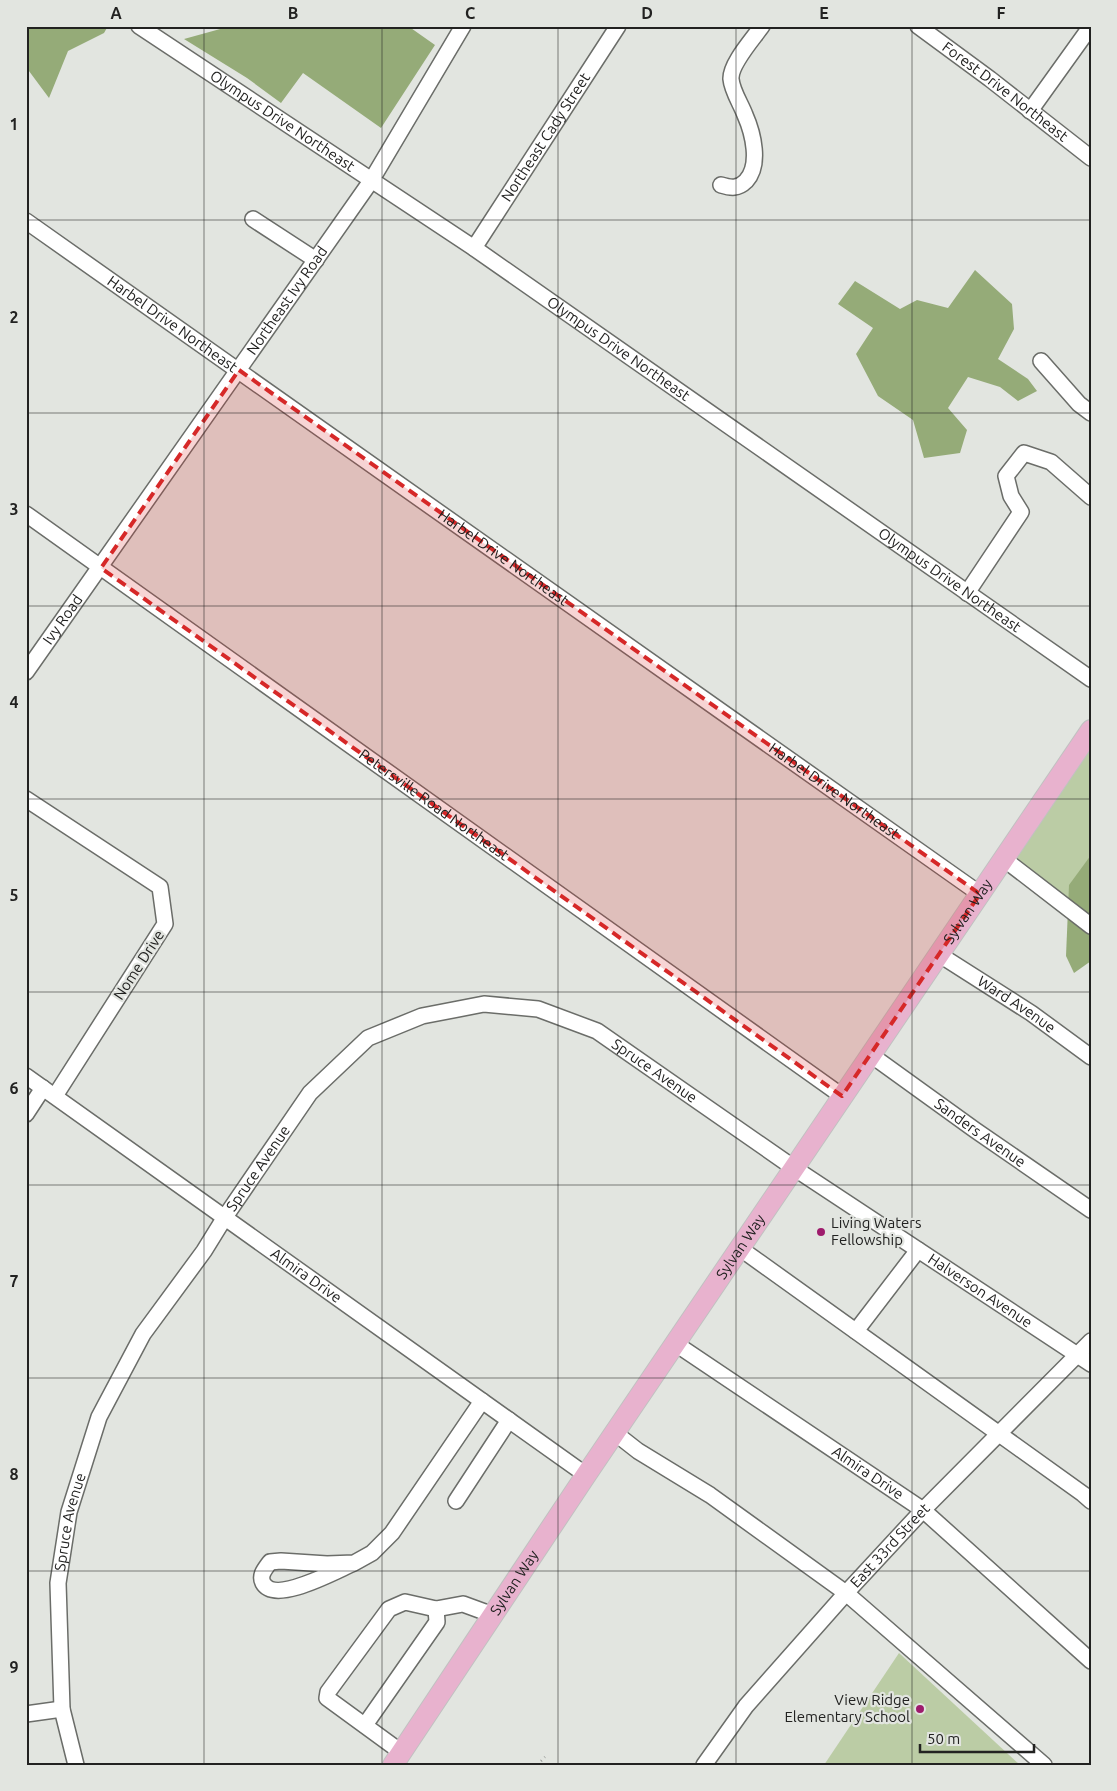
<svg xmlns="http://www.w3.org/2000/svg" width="1117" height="1791" viewBox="0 0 1117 1791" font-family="Ubuntu,sans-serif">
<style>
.green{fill:#bbcca5}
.forest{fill:#95ab78}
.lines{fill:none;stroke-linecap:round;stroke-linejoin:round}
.minor-casing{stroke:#6b6d69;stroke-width:18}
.major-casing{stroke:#c1c1c1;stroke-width:22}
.path{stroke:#959794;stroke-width:2.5;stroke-dasharray:1 4;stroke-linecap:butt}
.minor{stroke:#fff;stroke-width:15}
.major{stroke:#e8b2ce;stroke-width:20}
.marked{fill:#d62828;fill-opacity:0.2;stroke:#d62828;stroke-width:4;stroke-dasharray:10 6;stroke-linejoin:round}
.grid{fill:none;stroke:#222221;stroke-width:1;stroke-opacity:0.55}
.poi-dot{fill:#9e1b6c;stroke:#e2e5e0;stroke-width:2}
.labels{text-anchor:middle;stroke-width:4.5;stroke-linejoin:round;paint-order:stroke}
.street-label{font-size:15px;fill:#222221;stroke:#e2e5e0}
.poi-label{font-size:15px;fill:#222221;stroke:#e2e5e0;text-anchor:start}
.neatline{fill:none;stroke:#222221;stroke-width:2}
.grid-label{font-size:16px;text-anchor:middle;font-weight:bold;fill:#222221}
</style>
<rect width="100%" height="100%" fill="#e2e5e0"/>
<g class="green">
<path d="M 1091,730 L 1091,914 L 1007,855 Z"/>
<path d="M 899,1653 L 1020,1765 L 824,1765 Z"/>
</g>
<g class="forest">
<path d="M 26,26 L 108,26 L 104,33 L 68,51 L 49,98 L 26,67 Z"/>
<path d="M 231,26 L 408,26 L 435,45 L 381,128 L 303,73 L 281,103 L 247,78 L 184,39 Z"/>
<path d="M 975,270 L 1012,304 L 1014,329 L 998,359 L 1028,379 L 1037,391 L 1018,401 L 1000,387 L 968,377 L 948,408 L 967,430 L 960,453 L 924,458 L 913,420 L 878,396 L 856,354 L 873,328 L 838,304 L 855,281 L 900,309 L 917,300 L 948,308 Z"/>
<path d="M 1091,855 L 1091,961 L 1074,973 L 1066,956 L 1069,885 Z"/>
</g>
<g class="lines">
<defs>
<g id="minor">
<path id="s1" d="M 139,26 L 474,248 L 1091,679"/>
<path id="s2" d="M 918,26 L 990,79 L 1091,158"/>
<path d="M 1030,111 L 1091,26"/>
<path d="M 721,185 C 731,188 738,189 746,181 C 761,165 753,133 745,115 C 741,104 732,91 731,79 C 730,64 753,39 762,26"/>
<path d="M 253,219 L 316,260"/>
<path id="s3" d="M 26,221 L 980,894"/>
<path id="s4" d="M 474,248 L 618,26"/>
<path d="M 1041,361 L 1079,404 L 1091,413"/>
<path id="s5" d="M 26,514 L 842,1096"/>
<path d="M 967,593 L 1021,512 L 1011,496 L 1006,476 L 1024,453 L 1051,462 L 1091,497"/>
<path id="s6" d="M 26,672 L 371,181 L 463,26"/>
<path d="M 26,799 L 160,887 L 165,924 L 55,1096"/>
<path d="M 1004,859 L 1091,926"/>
<path id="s7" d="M 940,955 L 1031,1013 L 1091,1057"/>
<path id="s8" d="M 871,1055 L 975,1130 L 1091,1210"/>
<path id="s9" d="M 26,1076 L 586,1475"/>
<path d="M 26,1114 L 43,1088"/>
<path d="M 741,1249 L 1083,1494 L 1091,1501"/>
<path d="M 856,1331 L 918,1250"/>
<path id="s10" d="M 676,1344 L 923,1510 L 1091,1661"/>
<path d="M 615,1433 L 638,1451 L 710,1495 L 846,1593 L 1044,1765"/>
<path d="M 456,1501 L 509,1420"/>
<path d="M 354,1563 C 337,1570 275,1605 263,1583 C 259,1575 265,1569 270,1562 L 281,1561 L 327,1564 L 354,1563 L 372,1553 L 392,1533 L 482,1401"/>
<path d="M 26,1714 L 62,1709"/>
<path d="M 365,1725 L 437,1622 L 436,1609"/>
<path d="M 401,1752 L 327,1698 L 328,1692 L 389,1609 L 405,1602 L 436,1609 L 463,1604 L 493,1615"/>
<path id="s11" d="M 76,1765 L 62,1709 L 58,1583 L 69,1512 L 99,1417 L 143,1334 L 204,1251 L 225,1217 L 310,1093 L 368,1038 L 422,1016 L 484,1004 L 538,1009 L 597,1031 L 794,1168 L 1091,1364"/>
<path id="s12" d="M 704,1765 L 746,1706 L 846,1593 L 923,1510 L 1091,1341"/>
</g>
<g id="major">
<path id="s13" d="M 393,1765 L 586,1475 L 1091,730"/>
</g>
</defs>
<use href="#minor" class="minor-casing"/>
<use href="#major" class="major-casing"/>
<path class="path" d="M 541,1761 L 545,1757"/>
<use href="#minor" class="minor"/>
<use href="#major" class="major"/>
</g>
<path class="marked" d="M 239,370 L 980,894 L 842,1096 L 101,568 Z"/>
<path class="grid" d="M 204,26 L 204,1765M 382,26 L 382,1765M 558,26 L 558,1765M 736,26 L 736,1765M 912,26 L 912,1765M 26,220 L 1091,220M 26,413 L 1091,413M 26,606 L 1091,606M 26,799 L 1091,799M 26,992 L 1091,992M 26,1185 L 1091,1185M 26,1378 L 1091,1378M 26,1571 L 1091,1571"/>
<g class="poi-dot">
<circle cx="821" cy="1232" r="5"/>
<circle cx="920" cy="1709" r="5"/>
</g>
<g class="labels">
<g class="street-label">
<text dy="5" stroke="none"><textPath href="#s2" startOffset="109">Forest Drive Northeast</textPath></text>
<text dy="5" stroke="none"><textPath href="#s1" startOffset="172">Olympus Drive Northeast</textPath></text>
<text dy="5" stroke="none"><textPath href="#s4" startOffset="132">Northeast Cady Street</textPath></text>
<text dy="5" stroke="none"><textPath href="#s6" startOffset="454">Northeast Ivy Road</textPath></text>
<text dy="5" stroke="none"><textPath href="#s3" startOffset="179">Harbel Drive Northeast</textPath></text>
<text dy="5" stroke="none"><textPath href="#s1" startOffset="578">Olympus Drive Northeast</textPath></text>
<text dy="5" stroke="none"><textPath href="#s3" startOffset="584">Harbel Drive Northeast</textPath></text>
<text dy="5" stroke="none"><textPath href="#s1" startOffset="982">Olympus Drive Northeast</textPath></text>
<text dy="5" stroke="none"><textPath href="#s6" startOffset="64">Ivy Road</textPath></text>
<text dy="5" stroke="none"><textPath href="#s3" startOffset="989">Harbel Drive Northeast</textPath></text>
<text dy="5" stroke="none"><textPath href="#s5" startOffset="501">Petersville Road Northeast</textPath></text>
<text dy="5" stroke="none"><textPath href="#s13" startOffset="1029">Sylvan Way</textPath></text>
<text transform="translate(139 965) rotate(-57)" y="5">Nome Drive</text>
<text dy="5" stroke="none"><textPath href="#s7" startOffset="91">Ward Avenue</textPath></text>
<text dy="5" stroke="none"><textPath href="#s11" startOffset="1131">Spruce Avenue</textPath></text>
<text dy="5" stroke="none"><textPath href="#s8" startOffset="134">Sanders Avenue</textPath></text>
<text dy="5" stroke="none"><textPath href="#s11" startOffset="651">Spruce Avenue</textPath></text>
<text dy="5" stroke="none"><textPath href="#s13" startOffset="624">Sylvan Way</textPath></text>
<text dy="5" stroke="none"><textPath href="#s9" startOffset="344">Almira Drive</textPath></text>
<text dy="5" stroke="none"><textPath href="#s11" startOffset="1524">Halverson Avenue</textPath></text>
<text dy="5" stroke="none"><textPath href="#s10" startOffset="231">Almira Drive</textPath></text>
<text dy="5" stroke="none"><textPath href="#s11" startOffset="246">Spruce Avenue</textPath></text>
<text dy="5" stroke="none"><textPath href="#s12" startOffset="288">East 33rd Street</textPath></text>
<text dy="5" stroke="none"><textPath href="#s13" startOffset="219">Sylvan Way</textPath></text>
</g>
<g class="poi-label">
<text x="831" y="1228">Living Waters<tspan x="831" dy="17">Fellowship</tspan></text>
<text x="910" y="1705" text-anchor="end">View Ridge<tspan x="910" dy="17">Elementary School</tspan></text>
</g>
</g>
<rect width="1117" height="1791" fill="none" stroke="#e2e5e0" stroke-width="55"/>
<path d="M920 1744v8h114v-8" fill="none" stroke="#222221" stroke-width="2.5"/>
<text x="927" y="1744" font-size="15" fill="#222221" stroke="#e2e5e0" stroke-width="4" paint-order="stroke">50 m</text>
<rect x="28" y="28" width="1062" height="1736" class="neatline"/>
<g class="grid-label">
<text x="116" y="19">A</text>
<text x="293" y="19">B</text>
<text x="470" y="19">C</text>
<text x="647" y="19">D</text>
<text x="824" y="19">E</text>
<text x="1001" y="19">F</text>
<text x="14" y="130">1</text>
<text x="14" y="323">2</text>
<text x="14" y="515">3</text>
<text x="14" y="708">4</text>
<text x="14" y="901">5</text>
<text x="14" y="1094">6</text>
<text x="14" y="1287">7</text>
<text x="14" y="1480">8</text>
<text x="14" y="1673">9</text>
</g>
</svg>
